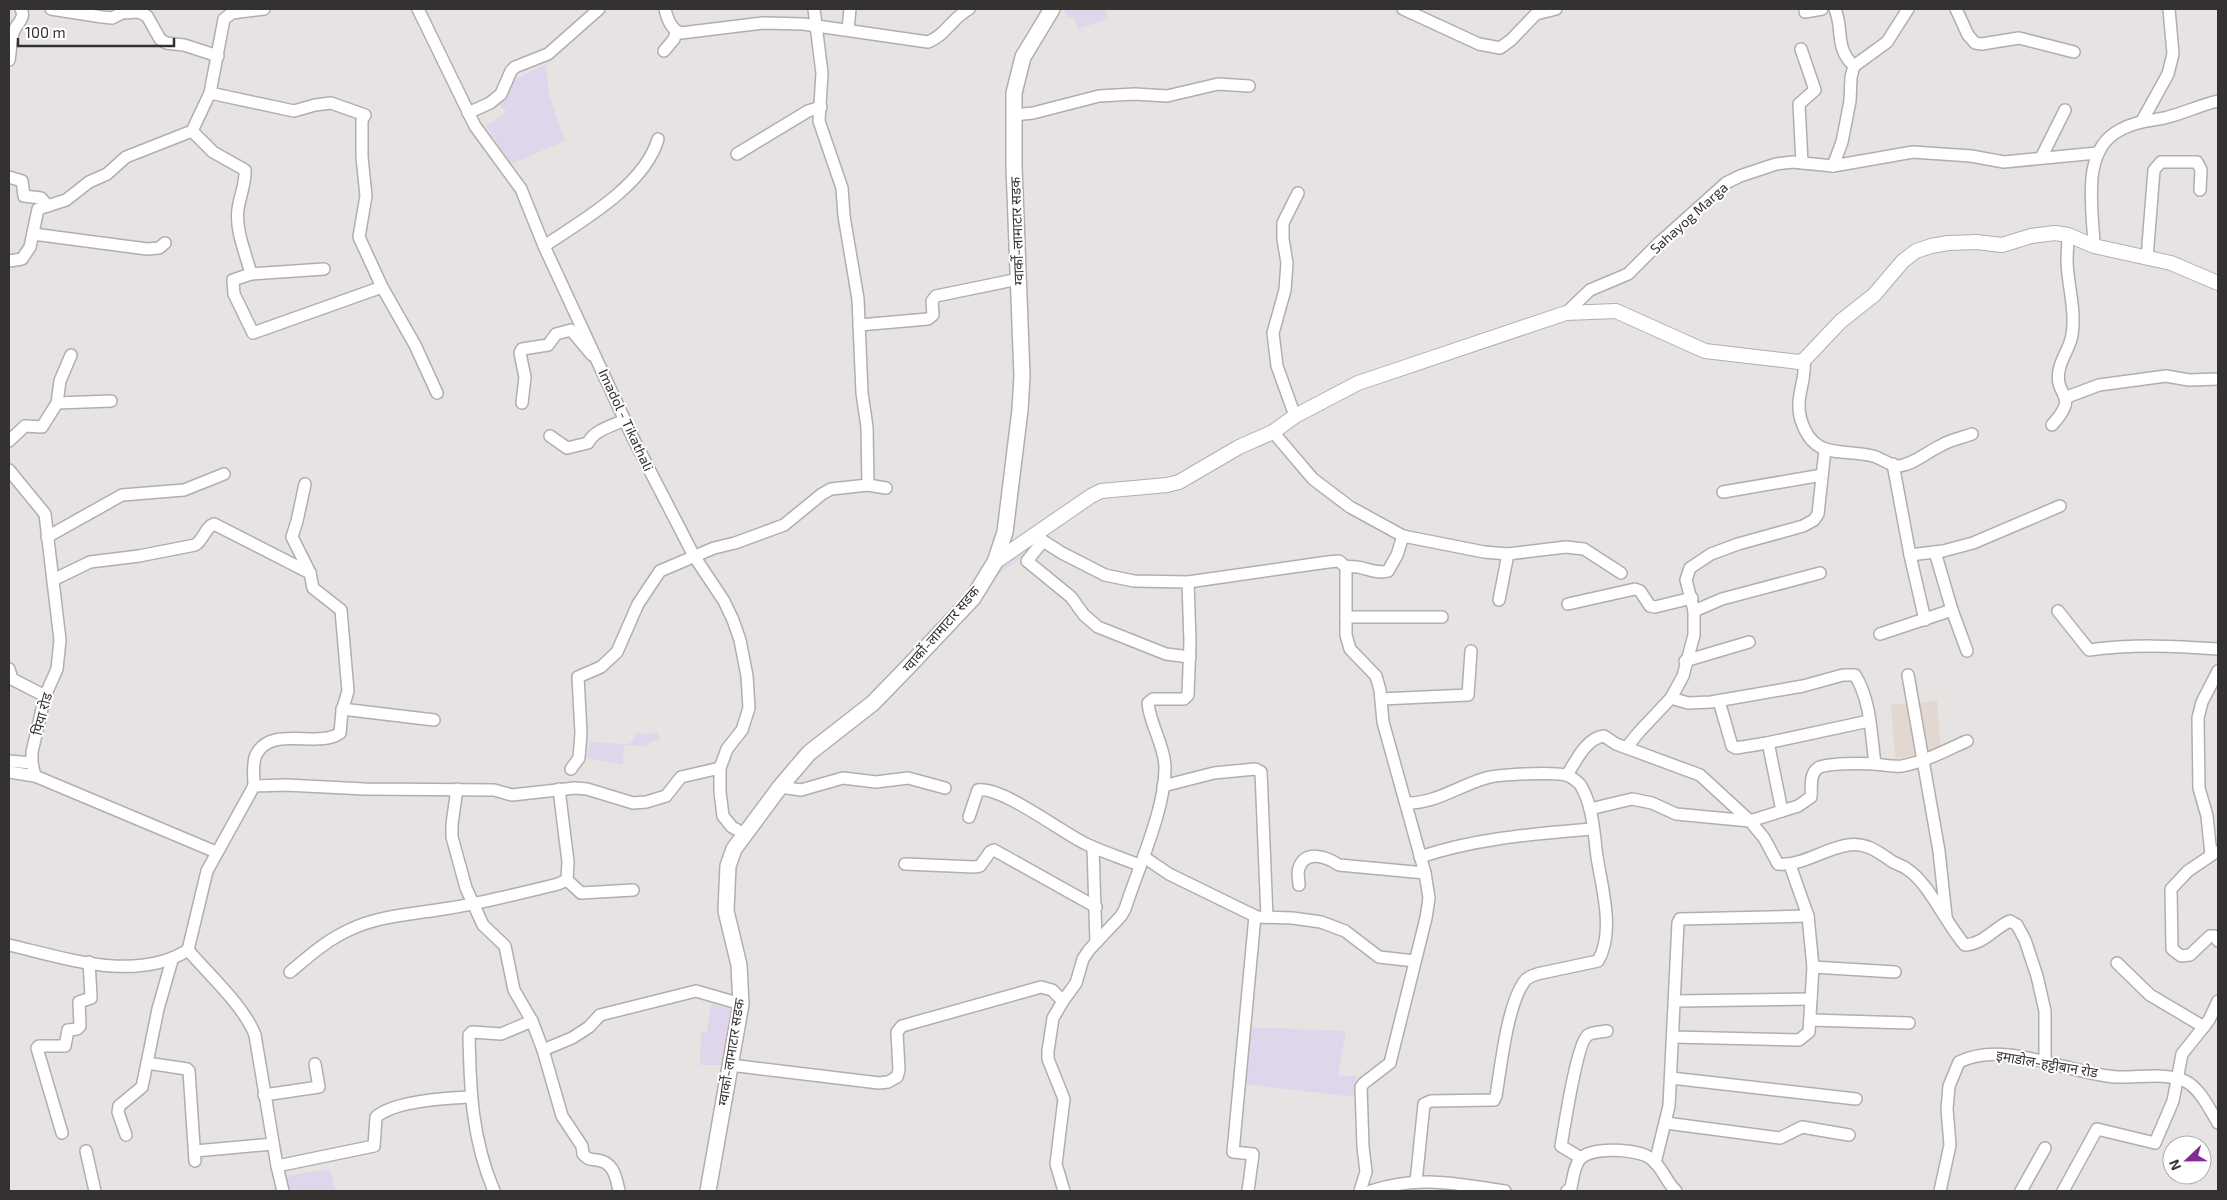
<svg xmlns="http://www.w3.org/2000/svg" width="2227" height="1200" viewBox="0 0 2227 1200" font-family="'Exo 2','Noto Sans Devanagari',sans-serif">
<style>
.built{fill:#e3d7d1}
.education{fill:#e0d6eb}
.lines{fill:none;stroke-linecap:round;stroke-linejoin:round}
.minor-casing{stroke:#b2aead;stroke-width:14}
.tertiary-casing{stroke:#b2aead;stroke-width:16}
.secondary-casing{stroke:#b2aead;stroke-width:18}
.minor{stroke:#fff;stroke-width:11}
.tertiary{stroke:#fff;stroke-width:14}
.secondary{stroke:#fff;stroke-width:15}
.labels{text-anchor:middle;stroke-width:4;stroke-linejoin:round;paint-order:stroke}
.street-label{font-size:14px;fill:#333231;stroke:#fff}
</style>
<rect width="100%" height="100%" fill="#e7e3e2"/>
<path class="built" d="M 1937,701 L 1941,754 L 1895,758 L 1891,705 Z"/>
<g class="education">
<path d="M 1061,9 L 1106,9 L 1108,19 L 1078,29 L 1073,17 L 1067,18 L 1065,9 Z"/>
<path d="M 546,64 L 550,98 L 565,141 L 511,164 L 486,126 L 507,112 L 499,105 L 510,93 L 511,84 L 517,78 Z"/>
<path d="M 1035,545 L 1038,546 L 997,575 L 997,564 Z"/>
<path d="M 638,731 L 644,735 L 657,732 L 660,740 L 649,742 L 649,747 L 624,745 L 623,765 L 587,758 L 589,742 L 627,744 L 633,742 L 635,734 Z"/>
<path d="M 711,1004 L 731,1007 L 722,1065 L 700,1065 L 701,1033 L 707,1032 Z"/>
<path d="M 1245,1027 L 1346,1031 L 1338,1075 L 1356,1076 L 1353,1097 L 1238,1083 Z"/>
<path d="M 330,1169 L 335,1191 L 288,1191 L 285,1176 Z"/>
</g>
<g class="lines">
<defs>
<g id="minor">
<path d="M 51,9 L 102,17 L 112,18 L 122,13 L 139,12 L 147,16 L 160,39 L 166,43 L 184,45 L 218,56"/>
<path d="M 418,9 L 475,126 L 521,189 L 544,246 L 633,438 L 694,556 L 724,601 L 733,620 L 740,640 L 747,676 L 749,708 L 742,730 L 727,749 L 720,768 L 720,792 L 723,816 L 732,827 L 745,834"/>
<path d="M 665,9 C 667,18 671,30 681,33 L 763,23 L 803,24 L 928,42 C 946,35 951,19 969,9"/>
<path d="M 814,9 L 822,73 L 819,121 L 842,188 L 844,216 L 858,299 L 862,393 L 867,427 L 868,485"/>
<path d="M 1403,9 L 1479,44 L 1500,48 L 1511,40 L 1536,14 L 1556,9"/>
<path d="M 1835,9 C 1844,31 1834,47 1854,66"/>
<path d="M 1956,9 L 1968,35 L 1975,43 L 1982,44 L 2019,38 L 2074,52"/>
<path d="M 1805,12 L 1822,9"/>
<path d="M 848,29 L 850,9"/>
<path d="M 1801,49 L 1815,90 L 1799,104 L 1802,163"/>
<path d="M 664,51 L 674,39 L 676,32"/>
<path d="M 9,60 C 11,51 10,38 14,31 C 17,23 26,18 21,9"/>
<path d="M 210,93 L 294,111 L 315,105 L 331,103 L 365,115 L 362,120 L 362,157 L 366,196 L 359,237 L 382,287 L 415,345 L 437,393"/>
<path d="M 468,113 L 490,103 L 501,94 L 511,71 L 515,67 L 548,54 L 599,9"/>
<path d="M 1014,115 L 1033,113 L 1099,96 L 1135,94 L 1167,96 L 1218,84 L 1249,86"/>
<path d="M 2142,121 L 2168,74 L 2173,54 L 2169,9"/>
<path d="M 192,131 L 213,152 L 245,170 C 246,183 240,195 238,209 C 235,230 246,254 251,274"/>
<path d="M 737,154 L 808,111 L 821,107"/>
<path d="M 2041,158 L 2065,110"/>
<path d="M 1833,166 L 1842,142 L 1850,101 L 1851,77 L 1854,66 L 1887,42 L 1908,9"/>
<path d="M 9,177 L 22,181 L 24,196 L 41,198 L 48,206"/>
<path d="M 33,234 L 147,249 L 159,248 L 165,243"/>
<path d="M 544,246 C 582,221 645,185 658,139"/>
<path d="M 2094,246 C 2093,210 2080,150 2120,130 C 2134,122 2148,121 2164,118 C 2182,114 2200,105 2218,101"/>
<path d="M 2147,258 L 2154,170 L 2161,162 L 2197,162 L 2201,170 L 2200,190"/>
<path d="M 9,261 L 22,259 L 30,247 L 38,209 L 66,200 L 89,182 L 107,174 L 126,157 L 192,131 L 210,93 L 224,19 L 232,13 L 264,9"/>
<path d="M 324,269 L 251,274 L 233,280 L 234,294 L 253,333 L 382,287"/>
<path d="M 1566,313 L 1590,290 L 1628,274 L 1659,243 L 1726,183 L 1740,176 L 1776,164 L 1793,162 L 1833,166 L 1913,152 L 1971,156 L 2004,162 L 2097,153"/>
<path d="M 859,325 L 928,319 L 933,315 L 932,301 L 936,296 L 1019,279"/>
<path d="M 1804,360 C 1807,381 1794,397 1801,420 C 1814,461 1841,448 1873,456 C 1881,458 1891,466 1898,466 C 1913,465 1927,452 1940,446 C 1949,440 1961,438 1972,434"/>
<path d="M 2067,397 L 2099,385 L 2166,376 L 2189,380 L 2218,379"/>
<path d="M 57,403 L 111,401"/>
<path d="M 522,403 L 525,377 L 520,353 L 522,349 L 548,345 L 556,334 L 571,330 L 592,355"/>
<path d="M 1295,416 L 1277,366 L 1273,333 L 1285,290 L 1287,263 L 1283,239 L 1283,223 L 1298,193"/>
<path d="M 2052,425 C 2081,393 2054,398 2059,371 C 2061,358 2070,348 2072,335 C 2076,311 2068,286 2067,262 C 2067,253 2068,244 2068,235"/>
<path d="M 1273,432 L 1313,479 L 1350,507 L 1403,536 L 1484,552 L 1508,554 L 1566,547 L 1584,549 L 1621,573"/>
<path d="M 550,436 L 567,448 L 588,443 C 594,430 612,426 625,420"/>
<path d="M 9,441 L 25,426 L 42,427 L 57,403 L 60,381 L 71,355"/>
<path d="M 1893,464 L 1910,555 L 1925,620"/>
<path d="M 9,470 L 45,514 L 60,640 L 57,669 L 45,696 L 32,752 L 32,763 L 35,776 L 216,852"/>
<path d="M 1723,492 L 1822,475"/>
<path d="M 1037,534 L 1043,541 L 1062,553 L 1105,575 L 1134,581 L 1188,582 L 1328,562 L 1339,561 L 1346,567 L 1346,635 L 1350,649 L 1376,676 L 1380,690 L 1383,722 L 1425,873 L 1429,898 L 1426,918 L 1390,1063 L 1364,1083 L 1361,1087 L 1363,1147 L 1366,1172 L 1360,1191"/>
<path d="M 47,537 L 122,495 L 184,490 L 224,474"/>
<path d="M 1043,541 L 1027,561 L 1071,597 L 1084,615 L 1098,627 L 1166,654 L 1190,657"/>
<path d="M 1935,552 L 1952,610 L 1967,651"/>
<path d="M 1910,555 L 1943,551 L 1973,543 L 2060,506"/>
<path d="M 1346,567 C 1361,564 1374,575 1388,571 L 1397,555 L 1403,536"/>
<path d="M 53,580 L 90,562 L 139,556 L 195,545 C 204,540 205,527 214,524 L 310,573"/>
<path d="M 1499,600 L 1508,554"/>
<path d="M 1568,604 L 1635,589 L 1640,591 L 1650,606 L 1655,607 L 1692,598"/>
<path d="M 1694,611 L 1722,599 L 1820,573"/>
<path d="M 2058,611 L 2089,650 C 2132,644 2175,646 2218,649"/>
<path d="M 1346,617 L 1442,617"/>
<path d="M 1880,634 L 1952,610"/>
<path d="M 1685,661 L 1749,642"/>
<path d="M 9,669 L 12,679 L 45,696"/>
<path d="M 1908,675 L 1939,851 L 1946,916"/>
<path d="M 1671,698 L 1688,703 L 1711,702 L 1803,686 L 1843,675 L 1855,675 C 1871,701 1871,734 1875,764"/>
<path d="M 1381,699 L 1468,695 L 1471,651"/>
<path d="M 1719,701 L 1732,746 L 1736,748 L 1767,743 L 1769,747 L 1782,811"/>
<path d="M 342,709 L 434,720"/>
<path d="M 1767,743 L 1869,721"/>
<path d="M 1627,747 L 1639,732 L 1671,698 L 1683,676 L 1694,635 L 1694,611 L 1686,580 L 1690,568 L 1711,554 L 1738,544 L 1803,526 L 1814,520 L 1818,514 L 1825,450"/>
<path d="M 9,761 L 32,763"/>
<path d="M 571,769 L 579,758 L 581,733 L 578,677 L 601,667 L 617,652 L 638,604 L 660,571 L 714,548 L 735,543 L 784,525 L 822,494 L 831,489 L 868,485 L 886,488"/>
<path d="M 9,772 L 35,776"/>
<path d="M 1567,775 C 1576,761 1586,738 1604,736 L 1616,744 L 1700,775 L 1750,821 L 1798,806 L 1811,797 C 1812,788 1809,774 1818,768 C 1826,763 1864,763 1875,764 C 1884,765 1892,767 1902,766 C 1925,762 1946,750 1967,741"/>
<path d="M 254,786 C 254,777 252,763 256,755 C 271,724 318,749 340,733 L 342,711 L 348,691 L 341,610 L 313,588 L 310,573 L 292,537 L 297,521 L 305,484"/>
<path d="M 1163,786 L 1214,773 L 1255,769 L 1261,772 L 1267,917"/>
<path d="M 780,787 L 801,790 L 843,778 L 876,782 L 908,778 L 945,788"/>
<path d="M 457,789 L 452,824 L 452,837 L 466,888 L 483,925 L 505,946 L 514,990 L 532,1021 L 543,1050 L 562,1116 L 582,1146 L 583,1154 C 588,1160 590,1159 597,1160 C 614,1162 616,1177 619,1191"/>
<path d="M 559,789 L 568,862 L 567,880"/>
<path d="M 1406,803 C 1435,804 1458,786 1486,778 C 1500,774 1551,772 1566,775 C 1570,776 1579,782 1581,786 C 1593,806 1594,834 1597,857 C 1602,888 1615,932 1598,961 L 1537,974 C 1532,976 1527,977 1524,982 C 1507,1006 1501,1066 1496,1096 L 1494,1100 L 1431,1101 L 1424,1104 L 1416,1182"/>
<path d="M 1590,809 L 1632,799 L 1652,803 L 1676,814 L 1750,821 L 1764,838 L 1778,864 C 1803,866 1823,849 1848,845 C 1865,842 1877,851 1890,860 C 1895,864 1902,865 1907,869 C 1930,884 1946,924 1965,945 C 1984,944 1994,928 2010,921 L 2017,925 L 2025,940 L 2037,976 L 2045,1011 L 2045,1063"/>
<path d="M 969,817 L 978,790 C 1002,786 1061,832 1086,844 C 1103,852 1122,858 1139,865"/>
<path d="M 1093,847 L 1096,942"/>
<path d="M 2216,852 L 2188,871 L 2171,889 L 2172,949 L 2181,956 L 2190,955 L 2210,936 L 2215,936 L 2218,941"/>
<path d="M 2211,855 L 2207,816 L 2199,788 L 2198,718 L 2202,702 L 2218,671"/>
<path d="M 1144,857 L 1169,874 L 1257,917 L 1292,918 L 1321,922 L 1345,931 L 1379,957 L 1415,961"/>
<path d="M 1420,857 C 1476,838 1534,834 1593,829"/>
<path d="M 905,864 L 974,867 L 980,866 L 990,852 L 994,850 L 1096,907"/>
<path d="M 567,880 L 581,893 L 633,890"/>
<path d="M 1299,885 C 1299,880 1297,873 1299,868 C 1305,849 1327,857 1339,865 L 1425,873"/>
<path d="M 9,945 C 65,958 136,983 188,950 L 207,871 L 254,786 L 286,785 L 365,789 L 494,790 L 512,795 L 575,788 L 587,789 L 633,803 L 646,802 L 666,796 L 681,777 L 720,768"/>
<path d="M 188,950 C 209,975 244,1006 255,1035 L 277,1166 L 283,1191"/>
<path d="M 172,960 L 158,1009 L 147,1063 L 187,1069 L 189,1071 L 195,1161"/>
<path d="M 2117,963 L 2150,995 L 2204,1027"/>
<path d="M 1813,967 L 1895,972"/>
<path d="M 290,972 C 309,956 327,940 349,930 C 380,915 416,914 450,908 C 486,902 522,893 558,884 L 567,880"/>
<path d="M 1676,1001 L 1811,999"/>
<path d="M 1810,1020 L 1909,1023"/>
<path d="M 1673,1037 L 1799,1040 L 1809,1032 L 1813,967 L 1808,916 L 1790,865"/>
<path d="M 543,1050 L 572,1038 L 589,1027 L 600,1015 L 696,991 L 741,1004"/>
<path d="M 730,1065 L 879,1083 L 888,1082 L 897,1077 L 899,1070 L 897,1032 L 902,1026 L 1041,987 L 1052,990 L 1063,1001"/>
<path d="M 1671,1078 L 1856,1099"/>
<path d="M 264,1095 L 319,1087 L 315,1064"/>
<path d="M 1666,1123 L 1780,1138 L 1802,1127 L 1849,1135"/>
<path d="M 62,1133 L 37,1048 L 39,1046 L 65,1046 L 68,1030 L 77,1029 L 80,1026 L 79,1002 L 91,998 L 91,996 L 89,962"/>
<path d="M 126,1135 L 118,1112 L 119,1106 L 142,1087 L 147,1063"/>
<path d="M 86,1151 L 95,1191"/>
<path d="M 195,1151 L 273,1144"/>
<path d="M 1581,1158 L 1561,1146 C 1564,1129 1577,1042 1588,1035 C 1592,1032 1601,1032 1607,1031"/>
<path d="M 1655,1163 L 1669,1106 L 1678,923 L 1680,919 L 1808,916"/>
<path d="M 277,1166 L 374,1146 L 376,1117 C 394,1101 446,1098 470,1097"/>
<path d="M 494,1191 C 472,1139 470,1091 469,1035 L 472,1032 L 501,1034 L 532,1021"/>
<path d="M 1064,1191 L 1056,1164 L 1064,1099 L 1048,1059 L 1048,1051 L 1053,1018 L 1063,1001 L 1076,983 L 1083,959 L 1089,950 L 1121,916 L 1125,909 C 1138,868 1166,808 1165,766 C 1164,744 1150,725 1148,703 L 1153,699 L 1184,699 L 1188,695 L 1190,642 L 1188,582"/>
<path d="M 1248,1191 L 1253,1154 L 1233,1152 L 1255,916"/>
<path d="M 1371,1191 C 1421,1175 1455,1184 1505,1191"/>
<path d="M 1567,1191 L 1571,1188 C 1573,1179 1574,1166 1580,1159 C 1592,1146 1637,1149 1650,1158 C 1663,1167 1665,1181 1676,1191"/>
<path d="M 1940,1191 L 1950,1145 L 1947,1109 L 1949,1086 L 1959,1062 C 2005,1039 2068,1074 2117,1077 C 2138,1078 2165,1072 2185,1081 C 2200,1088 2210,1110 2218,1123"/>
<path d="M 2021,1191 L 2045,1148"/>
<path d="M 2063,1191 L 2097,1129 L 2155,1143 L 2173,1101 L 2182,1054 L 2209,1020 L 2218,1001"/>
</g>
<path id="tertiary" d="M 995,562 L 1091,496 L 1101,491 L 1167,485 L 1179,482 L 1239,447 L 1273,432 L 1295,416 L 1358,383 L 1566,313 L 1616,311 L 1705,351 L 1799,362 L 1804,360 L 1841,321 L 1874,295 L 1903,261 L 1916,251 L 1931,246 L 1948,243 L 1976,242 L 2002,245 L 2031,236 L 2055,233 L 2068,235 L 2094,246 L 2171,263 L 2218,283"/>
<path id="secondary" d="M 708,1191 L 741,1004 L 739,965 L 726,911 L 728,866 L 734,849 L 780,787 L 809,753 L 873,703 L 907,668 L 973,598 L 995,562 L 1005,532 L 1020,410 L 1022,376 L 1014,166 L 1014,93 L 1023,57 L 1052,9"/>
</defs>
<use href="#minor" class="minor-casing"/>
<use href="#tertiary" class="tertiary-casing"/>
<use href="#secondary" class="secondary-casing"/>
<use href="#minor" class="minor"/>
<use href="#tertiary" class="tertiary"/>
<use href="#secondary" class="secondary"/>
</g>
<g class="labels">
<g class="street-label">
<text transform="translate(1689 218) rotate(-42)" y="5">Sahayog Marga</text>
<text transform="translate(1017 231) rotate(-92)" y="5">ग्वार्को-लामाटार सडक</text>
<text transform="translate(626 420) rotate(65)" y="5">Imadol - Tikathali</text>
<text transform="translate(941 629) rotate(-49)" y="5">ग्वार्को-लामाटार सडक</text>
<text transform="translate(42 714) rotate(-75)" y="5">पिया रोड</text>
<text transform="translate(731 1052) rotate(-81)" y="5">ग्वार्को-लामाटार सडक</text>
<text transform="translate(2047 1064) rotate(10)" y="5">इमाडोल-हट्टीबान रोड</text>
</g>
</g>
<rect width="2227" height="1200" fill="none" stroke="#333231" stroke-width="20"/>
<g transform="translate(2187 1160) rotate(248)"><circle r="24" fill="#ffffff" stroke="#adadad"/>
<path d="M0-4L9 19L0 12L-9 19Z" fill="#852c98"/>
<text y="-8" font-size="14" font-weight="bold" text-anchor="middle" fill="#333231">N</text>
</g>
<path d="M18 38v8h156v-8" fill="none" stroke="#333231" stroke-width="2.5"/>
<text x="25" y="38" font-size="15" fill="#333231" stroke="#ffffff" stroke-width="4" paint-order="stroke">100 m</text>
</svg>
